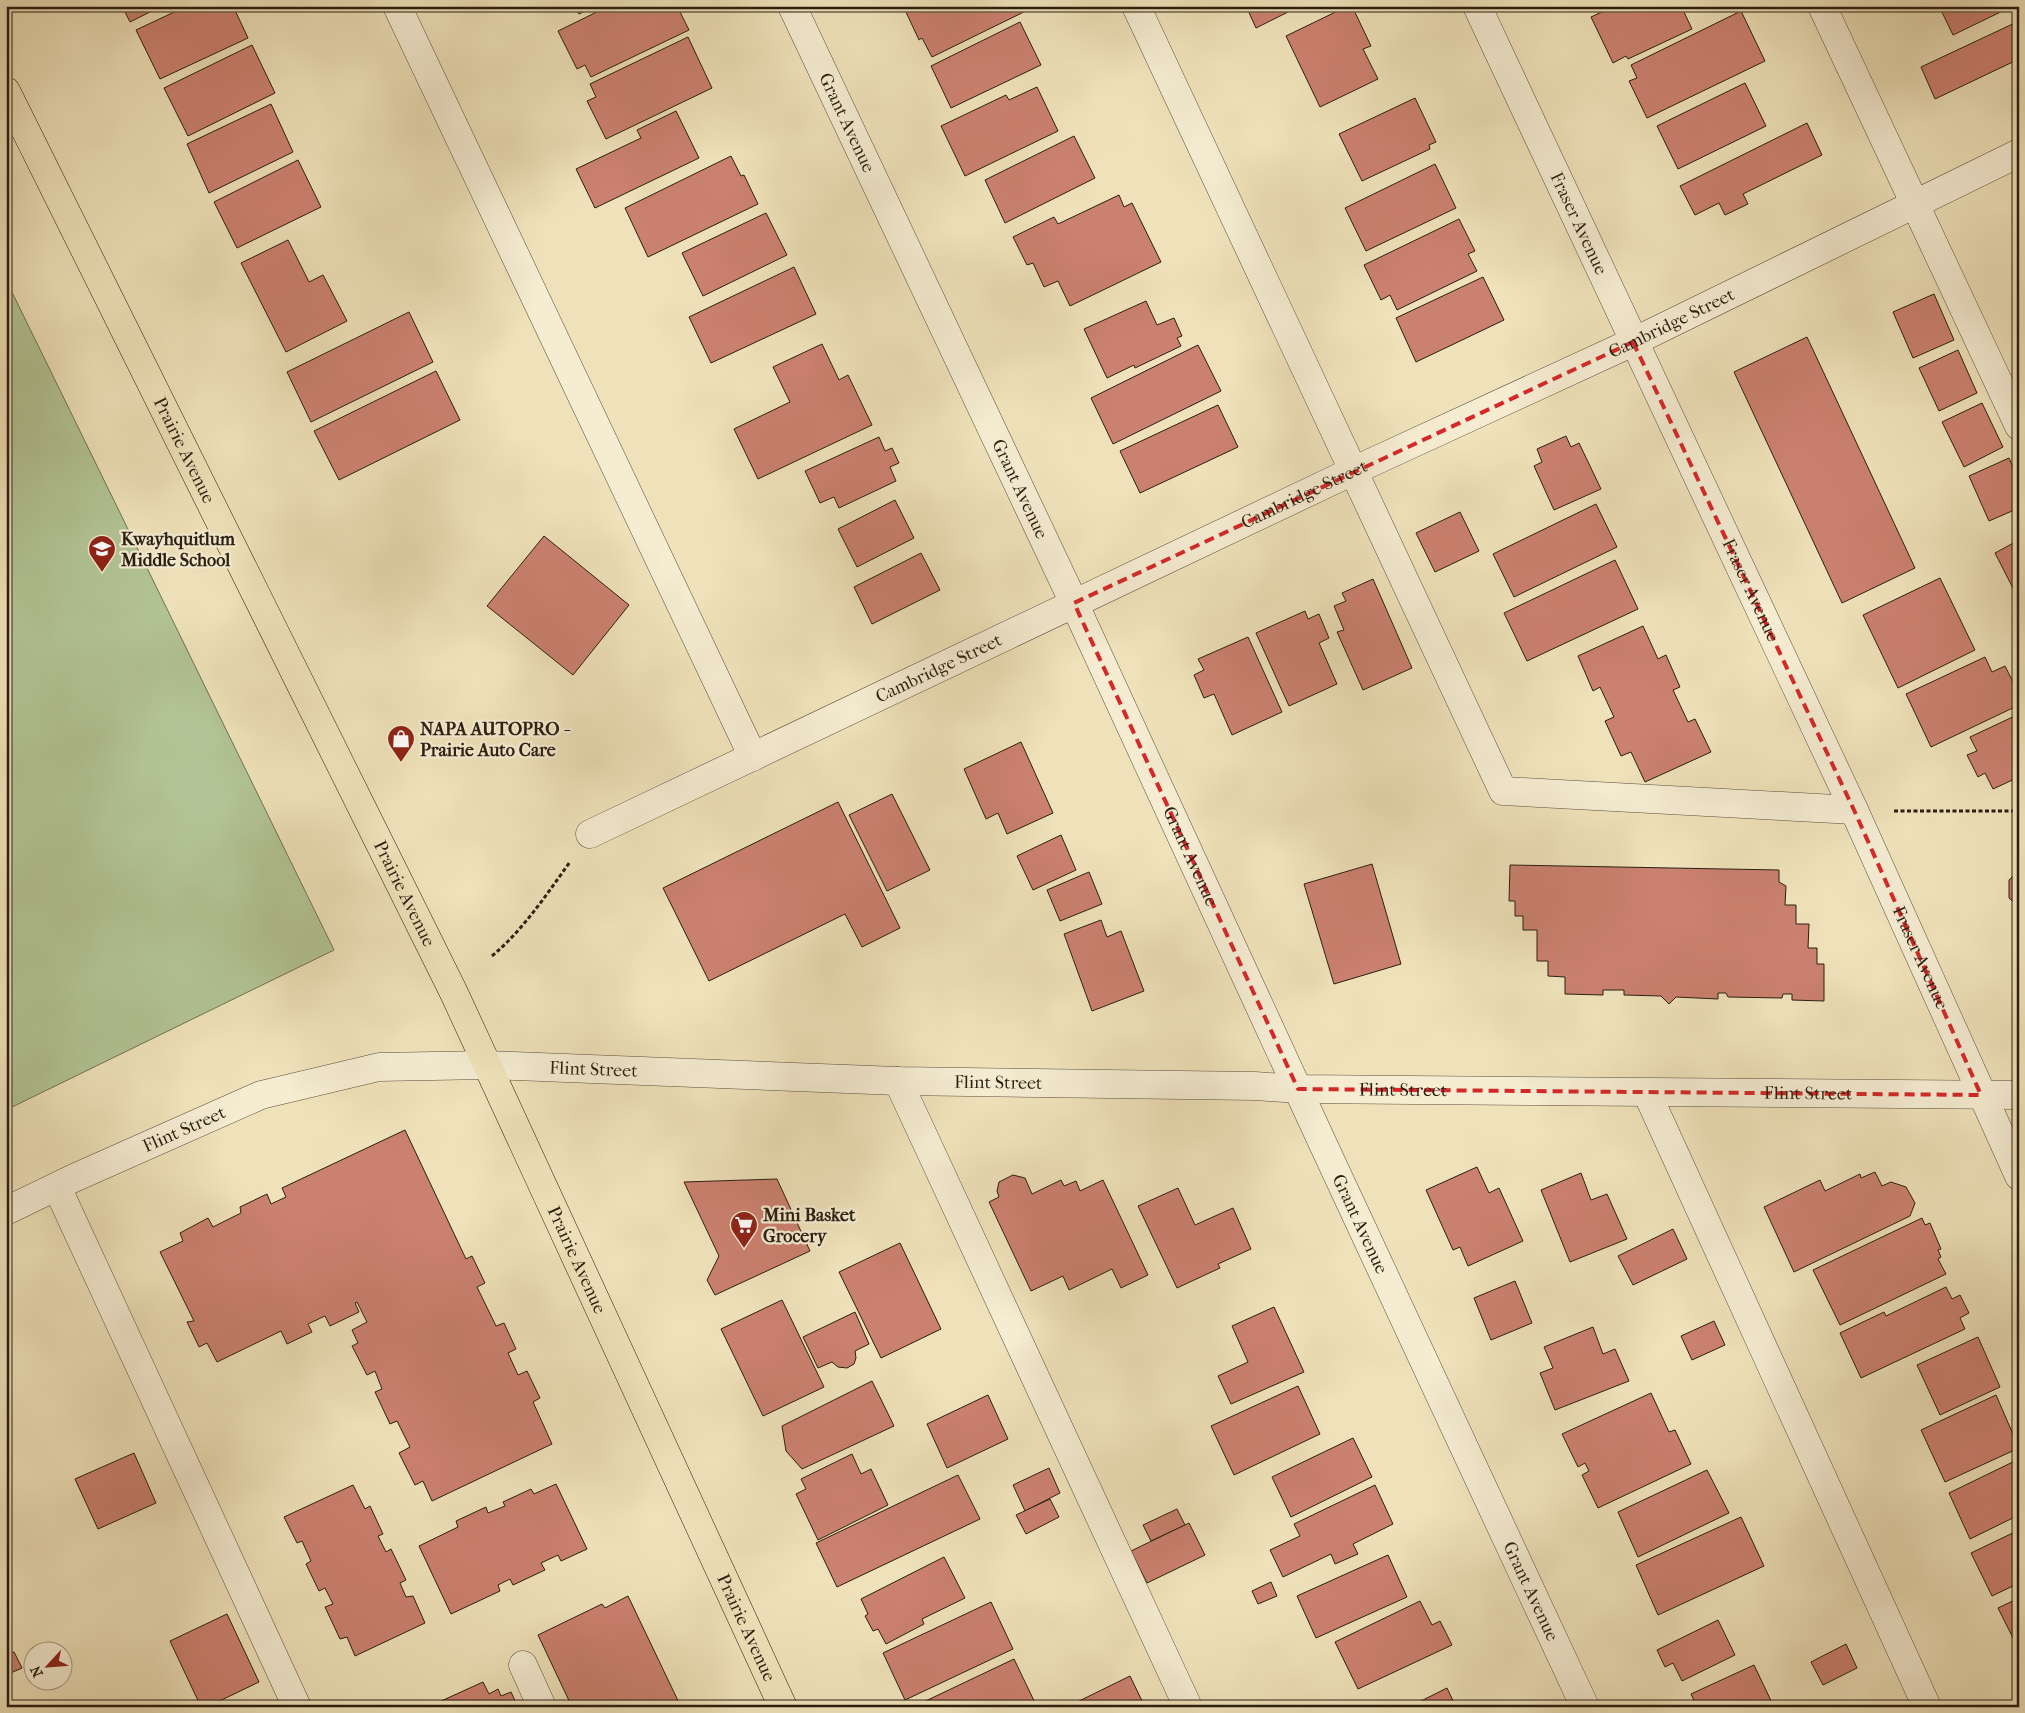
<svg xmlns="http://www.w3.org/2000/svg" width="2025" height="1713" viewBox="0 0 2025 1713" font-family="'IM FELL French Canon',serif">
<style>
.green{fill:#b2c495;stroke:#6e7152}
.building{fill:#cb8170;stroke:#291e10}
.lines{fill:none;stroke-linecap:round;stroke-linejoin:round}
.minor-casing{stroke:#5a4f3a;stroke-width:29}
.major-casing{stroke:#291e10;stroke-width:29}
.path{stroke:#291e10;stroke-width:3;stroke-dasharray:4 2.5;stroke-linecap:butt}
.minor{stroke:#f5ecd2;stroke-width:28}
.major{stroke:#efe2ba;stroke-width:28}
.marked{fill:none;stroke:#d62828;stroke-width:4;stroke-dasharray:10 6;stroke-linejoin:round}
.labels{text-anchor:middle;stroke-width:4.5;stroke-linejoin:round;paint-order:stroke}
.street-label{font-size:18px;fill:#291e10;stroke:#f5ecd2}
.poi-label{font-size:18px;font-weight:bold;fill:#291e10;stroke:#f5ecd2;text-anchor:start}
</style>
<rect width="100%" height="100%" fill="#efe2ba"/>
<filter id="stains"><feTurbulence type="fractalNoise" baseFrequency=".004" numOctaves="4"/><feColorMatrix values="0 0 0 0 .2 0 0 0 0 .09 0 0 0 0 .02 0 0 0 .5 -.17"/></filter>
<radialGradient id="worn" r=".72"><stop offset=".6" stop-color="#630" stop-opacity="0"/><stop offset="1" stop-color="#630" stop-opacity=".3"/></radialGradient>
<path class="green" d="M 6,280 L 334,950 L 6,1110 Z"/>
<g class="building">
<path d="M 122,6 L 162,6 L 130,22 Z"/>
<path d="M 187,6 L 233,6 L 248,38 L 160,79 L 136,30 Z"/>
<path d="M 575,6 L 595,6 L 579,14 Z"/>
<path d="M 609,6 L 677,6 L 689,30 L 591,77 L 585,65 L 577,69 L 558,31 Z"/>
<path d="M 912,6 L 1036,6 L 932,57 L 922,38 L 919,40 L 905,10 Z"/>
<path d="M 1246,6 L 1300,6 L 1256,28 Z"/>
<path d="M 1348,6 L 1352,6 L 1371,46 L 1363,49 L 1378,79 L 1320,107 L 1286,36 Z"/>
<path d="M 1615,6 L 1690,6 L 1683,10 L 1692,29 L 1628,59 L 1626,56 L 1613,63 L 1591,17 Z"/>
<path d="M 1939,6 L 2013,6 L 1953,35 Z"/>
<path d="M 1741,11 L 1765,61 L 1647,118 L 1629,81 L 1637,78 L 1631,65 Z"/>
<path d="M 2019,21 L 2019,59 L 1935,99 L 1921,67 Z"/>
<path d="M 1020,22 L 1041,65 L 951,108 L 931,66 Z"/>
<path d="M 688,37 L 712,88 L 606,139 L 587,101 L 596,97 L 590,84 Z"/>
<path d="M 252,45 L 275,93 L 188,136 L 164,88 Z"/>
<path d="M 1745,83 L 1766,126 L 1678,169 L 1657,126 Z"/>
<path d="M 1037,87 L 1058,131 L 965,176 L 941,126 L 1006,95 L 1009,100 Z"/>
<path d="M 1415,98 L 1436,142 L 1429,145 L 1430,149 L 1362,181 L 1339,134 Z"/>
<path d="M 271,104 L 293,152 L 209,193 L 187,144 Z"/>
<path d="M 676,111 L 699,158 L 595,208 L 576,169 L 641,138 L 637,130 Z"/>
<path d="M 1807,123 L 1822,155 L 1743,194 L 1748,204 L 1725,215 L 1719,203 L 1695,215 L 1680,186 Z"/>
<path d="M 1074,136 L 1095,178 L 1005,223 L 985,180 Z"/>
<path d="M 731,156 L 741,176 L 744,175 L 758,204 L 648,257 L 625,208 Z"/>
<path d="M 298,160 L 321,207 L 237,248 L 214,202 Z"/>
<path d="M 1435,164 L 1456,208 L 1366,251 L 1345,208 Z"/>
<path d="M 1119,195 L 1124,207 L 1132,203 L 1161,262 L 1070,306 L 1058,281 L 1044,287 L 1033,263 L 1027,265 L 1013,237 L 1054,217 L 1058,224 Z"/>
<path d="M 766,213 L 787,255 L 703,296 L 682,253 Z"/>
<path d="M 1459,219 L 1475,251 L 1468,254 L 1477,271 L 1397,310 L 1390,295 L 1381,300 L 1364,265 Z"/>
<path d="M 288,240 L 309,282 L 323,275 L 347,321 L 286,352 L 241,263 Z"/>
<path d="M 794,267 L 816,314 L 711,363 L 689,317 Z"/>
<path d="M 1483,277 L 1504,320 L 1416,362 L 1396,318 Z"/>
<path d="M 1934,294 L 1954,340 L 1913,358 L 1893,312 Z"/>
<path d="M 1146,301 L 1157,325 L 1174,318 L 1182,336 L 1177,338 L 1181,346 L 1135,368 L 1134,365 L 1107,378 L 1084,329 Z"/>
<path d="M 409,312 L 433,362 L 311,422 L 287,372 Z"/>
<path d="M 1807,337 L 1915,568 L 1842,603 L 1734,372 Z"/>
<path d="M 822,344 L 839,380 L 848,375 L 872,425 L 758,479 L 734,429 L 790,402 L 773,367 Z"/>
<path d="M 1198,345 L 1221,391 L 1113,444 L 1091,398 Z"/>
<path d="M 1958,350 L 1977,393 L 1939,411 L 1919,368 Z"/>
<path d="M 436,371 L 460,420 L 339,480 L 314,431 Z"/>
<path d="M 1982,403 L 2003,447 L 1964,467 L 1942,422 Z"/>
<path d="M 1218,405 L 1238,447 L 1140,493 L 1120,451 Z"/>
<path d="M 1566,436 L 1571,447 L 1579,443 L 1601,489 L 1554,510 L 1534,466 L 1542,462 L 1537,449 Z"/>
<path d="M 879,437 L 885,451 L 892,448 L 899,463 L 890,467 L 896,481 L 839,508 L 834,497 L 820,503 L 805,471 Z"/>
<path d="M 2009,458 L 2019,481 L 2019,508 L 1989,521 L 1969,476 Z"/>
<path d="M 895,500 L 914,538 L 857,567 L 838,529 Z"/>
<path d="M 1596,504 L 1617,547 L 1514,597 L 1493,554 Z"/>
<path d="M 1460,512 L 1479,551 L 1435,572 L 1416,533 Z"/>
<path d="M 544,536 L 629,605 L 573,675 L 487,606 Z"/>
<path d="M 2019,540 L 2019,600 L 1995,553 Z"/>
<path d="M 921,553 L 940,590 L 872,624 L 854,587 Z"/>
<path d="M 1615,560 L 1638,609 L 1527,661 L 1504,613 Z"/>
<path d="M 1940,578 L 1975,650 L 1898,688 L 1863,615 Z"/>
<path d="M 1373,579 L 1412,668 L 1363,690 L 1337,632 L 1344,630 L 1334,606 L 1346,601 L 1342,593 Z"/>
<path d="M 1305,611 L 1308,619 L 1319,614 L 1329,638 L 1319,643 L 1337,684 L 1289,706 L 1256,633 Z"/>
<path d="M 1643,626 L 1658,659 L 1666,655 L 1680,687 L 1673,690 L 1688,722 L 1695,719 L 1711,752 L 1645,782 L 1631,752 L 1621,756 L 1605,721 L 1614,717 L 1600,687 L 1593,691 L 1578,656 Z"/>
<path d="M 1248,637 L 1282,712 L 1232,735 L 1214,694 L 1204,698 L 1194,675 L 1204,670 L 1198,659 Z"/>
<path d="M 1985,657 L 1992,672 L 2005,666 L 2019,694 L 2019,705 L 1931,747 L 1906,694 Z"/>
<path d="M 2019,714 L 2019,777 L 1993,789 L 1985,773 L 1978,777 L 1967,755 L 1977,751 L 1970,737 Z"/>
<path d="M 1021,742 L 1053,813 L 1007,834 L 998,813 L 986,819 L 964,769 Z"/>
<path d="M 892,794 L 930,870 L 887,891 L 849,815 Z"/>
<path d="M 838,802 L 900,928 L 862,947 L 845,914 L 709,981 L 663,888 Z"/>
<path d="M 1061,835 L 1076,870 L 1033,890 L 1017,856 Z"/>
<path d="M 1372,864 L 1401,964 L 1334,984 L 1304,884 Z"/>
<path d="M 1510,865 L 1779,870 L 1779,882 L 1786,886 L 1785,905 L 1796,905 L 1796,924 L 1809,924 L 1808,948 L 1817,948 L 1817,964 L 1824,964 L 1824,1001 L 1792,1000 L 1792,994 L 1783,994 L 1782,998 L 1728,997 L 1726,993 L 1718,993 L 1718,999 L 1676,997 L 1669,1004 L 1661,996 L 1624,995 L 1624,990 L 1603,990 L 1603,995 L 1565,994 L 1565,977 L 1548,976 L 1548,961 L 1537,961 L 1537,930 L 1523,930 L 1523,916 L 1515,916 L 1515,901 L 1509,901 Z"/>
<path d="M 2019,871 L 2019,907 L 2009,898 L 2009,880 Z"/>
<path d="M 1089,872 L 1102,904 L 1060,921 L 1047,890 Z"/>
<path d="M 1101,920 L 1107,937 L 1121,931 L 1144,991 L 1092,1011 L 1064,934 Z"/>
<path d="M 405,1130 L 466,1259 L 472,1256 L 485,1283 L 477,1287 L 496,1326 L 504,1323 L 516,1349 L 508,1353 L 518,1375 L 527,1371 L 540,1398 L 533,1402 L 552,1444 L 432,1501 L 423,1481 L 415,1485 L 399,1453 L 410,1447 L 397,1421 L 390,1424 L 375,1392 L 382,1389 L 375,1371 L 367,1375 L 352,1346 L 358,1343 L 352,1330 L 367,1322 L 357,1302 L 355,1303 L 359,1312 L 330,1326 L 325,1316 L 308,1324 L 312,1332 L 287,1344 L 281,1331 L 217,1362 L 207,1343 L 199,1347 L 187,1322 L 194,1321 L 160,1252 L 183,1241 L 180,1233 L 208,1218 L 213,1227 L 241,1213 L 240,1207 L 267,1194 L 271,1204 L 286,1197 L 282,1188 Z"/>
<path d="M 1477,1167 L 1489,1193 L 1499,1188 L 1523,1241 L 1468,1266 L 1460,1247 L 1453,1250 L 1426,1190 Z"/>
<path d="M 1875,1172 L 1882,1186 L 1891,1182 L 1906,1187 L 1915,1203 L 1910,1216 L 1794,1272 L 1764,1207 L 1820,1180 L 1825,1191 L 1860,1174 L 1861,1178 Z"/>
<path d="M 1581,1173 L 1591,1200 L 1607,1194 L 1627,1239 L 1570,1262 L 1541,1190 Z"/>
<path d="M 1013,1175 L 1025,1178 L 1032,1194 L 1061,1180 L 1064,1186 L 1076,1181 L 1080,1191 L 1103,1180 L 1148,1275 L 1121,1288 L 1112,1269 L 1069,1290 L 1063,1276 L 1031,1291 L 989,1202 L 999,1197 L 997,1191 L 999,1182 Z"/>
<path d="M 777,1179 L 810,1251 L 715,1295 L 707,1280 L 719,1256 L 684,1182 Z"/>
<path d="M 1178,1188 L 1195,1225 L 1233,1208 L 1251,1249 L 1218,1264 L 1220,1268 L 1177,1288 L 1138,1206 Z"/>
<path d="M 1922,1218 L 1925,1225 L 1930,1223 L 1941,1249 L 1938,1250 L 1941,1257 L 1938,1259 L 1946,1274 L 1840,1325 L 1813,1270 Z"/>
<path d="M 1673,1229 L 1687,1259 L 1633,1285 L 1618,1256 Z"/>
<path d="M 900,1243 L 941,1329 L 881,1358 L 839,1272 Z"/>
<path d="M 1515,1281 L 1532,1323 L 1491,1340 L 1474,1298 Z"/>
<path d="M 1946,1287 L 1952,1299 L 1960,1295 L 1969,1313 L 1960,1318 L 1965,1329 L 1861,1378 L 1840,1333 L 1884,1312 L 1886,1316 Z"/>
<path d="M 782,1300 L 824,1387 L 763,1416 L 721,1329 Z"/>
<path d="M 1274,1307 L 1304,1372 L 1231,1404 L 1218,1376 L 1248,1362 L 1232,1326 Z"/>
<path d="M 855,1312 L 869,1344 L 855,1351 L 856,1358 L 854,1364 L 847,1368 L 838,1367 L 832,1362 L 818,1368 L 803,1337 Z"/>
<path d="M 1714,1321 L 1725,1345 L 1692,1360 L 1681,1336 Z"/>
<path d="M 1593,1327 L 1603,1354 L 1615,1349 L 1629,1381 L 1555,1410 L 1540,1373 L 1553,1368 L 1544,1347 Z"/>
<path d="M 1978,1337 L 2000,1387 L 1940,1415 L 1917,1365 Z"/>
<path d="M 872,1381 L 894,1426 L 802,1469 L 786,1451 L 782,1426 Z"/>
<path d="M 1298,1386 L 1320,1434 L 1234,1475 L 1211,1426 Z"/>
<path d="M 1651,1393 L 1669,1432 L 1675,1430 L 1691,1464 L 1598,1508 L 1582,1475 L 1589,1471 L 1585,1463 L 1578,1467 L 1562,1434 Z"/>
<path d="M 988,1395 L 1008,1439 L 947,1468 L 927,1424 Z"/>
<path d="M 1996,1395 L 2019,1448 L 1945,1482 L 1921,1430 Z"/>
<path d="M 1353,1438 L 1372,1477 L 1291,1517 L 1272,1477 Z"/>
<path d="M 134,1453 L 156,1503 L 98,1529 L 75,1479 Z"/>
<path d="M 852,1454 L 861,1474 L 871,1469 L 888,1505 L 818,1540 L 796,1494 L 806,1489 L 801,1479 Z"/>
<path d="M 2019,1459 L 2019,1515 L 1970,1539 L 1949,1493 Z"/>
<path d="M 1049,1468 L 1060,1493 L 1025,1511 L 1013,1485 Z"/>
<path d="M 1707,1470 L 1729,1513 L 1638,1557 L 1618,1512 Z"/>
<path d="M 958,1475 L 980,1519 L 837,1587 L 816,1543 Z"/>
<path d="M 556,1484 L 587,1549 L 561,1561 L 558,1555 L 541,1563 L 545,1570 L 513,1585 L 510,1579 L 498,1585 L 500,1591 L 451,1614 L 419,1546 L 458,1527 L 456,1521 L 486,1507 L 488,1513 L 505,1506 L 503,1502 L 531,1489 L 534,1494 Z"/>
<path d="M 353,1485 L 365,1509 L 370,1506 L 383,1534 L 378,1536 L 386,1552 L 391,1549 L 406,1580 L 400,1583 L 406,1597 L 413,1596 L 425,1623 L 355,1656 L 347,1637 L 340,1639 L 325,1607 L 333,1604 L 325,1588 L 319,1591 L 306,1564 L 311,1561 L 302,1541 L 297,1543 L 284,1517 Z"/>
<path d="M 1375,1485 L 1393,1524 L 1353,1544 L 1358,1554 L 1335,1564 L 1331,1554 L 1283,1577 L 1270,1550 L 1300,1536 L 1294,1524 Z"/>
<path d="M 1050,1499 L 1059,1517 L 1026,1534 L 1016,1515 Z"/>
<path d="M 1177,1509 L 1185,1525 L 1151,1541 L 1143,1525 Z"/>
<path d="M 1741,1517 L 1764,1566 L 1658,1615 L 1636,1565 Z"/>
<path d="M 1189,1523 L 1205,1555 L 1147,1583 L 1131,1551 Z"/>
<path d="M 2019,1530 L 2019,1583 L 1992,1596 L 1971,1553 Z"/>
<path d="M 1388,1555 L 1407,1597 L 1316,1638 L 1297,1596 Z"/>
<path d="M 944,1557 L 965,1598 L 922,1619 L 924,1624 L 886,1644 L 878,1629 L 873,1631 L 865,1616 L 868,1614 L 861,1599 Z"/>
<path d="M 1271,1582 L 1277,1596 L 1258,1604 L 1252,1591 Z"/>
<path d="M 628,1596 L 681,1707 L 572,1707 L 538,1635 L 602,1604 L 605,1608 Z"/>
<path d="M 2019,1598 L 2019,1650 L 1998,1608 Z"/>
<path d="M 1420,1601 L 1432,1625 L 1440,1621 L 1452,1645 L 1358,1689 L 1335,1642 Z"/>
<path d="M 991,1602 L 1013,1649 L 905,1700 L 883,1653 Z"/>
<path d="M 227,1614 L 259,1682 L 207,1707 L 201,1707 L 170,1641 Z"/>
<path d="M 1718,1620 L 1735,1655 L 1682,1681 L 1673,1663 L 1665,1667 L 1657,1650 Z"/>
<path d="M 1846,1644 L 1857,1668 L 1823,1685 L 1811,1662 Z"/>
<path d="M 14,1652 L 22,1668 L 6,1675 L 6,1655 Z"/>
<path d="M 1014,1659 L 1037,1707 L 913,1707 Z"/>
<path d="M 1754,1665 L 1774,1707 L 1697,1707 L 1691,1694 Z"/>
<path d="M 1130,1676 L 1145,1707 L 1074,1707 L 1073,1704 Z"/>
<path d="M 483,1682 L 489,1694 L 498,1689 L 501,1696 L 511,1692 L 518,1707 L 428,1707 Z"/>
<path d="M 1447,1688 L 1456,1707 L 1409,1707 Z"/>
</g>
<g class="lines">
<defs>
<g id="minor">
<path d="M 397,6 L 753,757"/>
<path id="s1" d="M 792,6 L 1074,603 L 1323,1144 L 1585,1707"/>
<path d="M 1136,6 L 1503,791 L 1854,810"/>
<path id="s2" d="M 1477,6 L 1854,810 L 2019,1176"/>
<path d="M 1822,6 L 2019,426"/>
<path id="s3" d="M 590,834 L 1353,471 L 1633,342 L 2019,153"/>
<path d="M 898,1081 L 1188,1707"/>
<path d="M 1647,1093 L 1927,1707"/>
<path d="M 57,1187 L 297,1707"/>
<path id="s4" d="M 6,1211 L 74,1178 L 261,1095 L 379,1067 L 487,1065 L 898,1081 L 1255,1086 L 1298,1089 L 2019,1095"/>
<path d="M 523,1665 L 542,1707"/>
</g>
<g id="major">
<path id="s5" d="M 6,91 L 454,993 L 783,1707"/>
</g>
</defs>
<use href="#minor" class="minor-casing"/>
<use href="#major" class="major-casing"/>
<g class="path">
<path d="M 1894,811 L 2019,811"/>
<path d="M 492,956 C 524,929 546,895 570,862"/>
</g>
<use href="#minor" class="minor"/>
<use href="#major" class="major"/>
</g>
<path class="marked" d="M 1633,342 L 1854,810 L 1981,1095 L 1298,1089 L 1074,603 Z"/>
<defs>
<symbol id="school-pin" viewBox="-11 -11 22 30"><path d="M0 17L-7.5 6A9.5 9.5 0 1 1 7.5 6Z" fill="#8f2418" stroke="#f5ecd2"/><path d="M0-5L7-2L0 1L-7-2ZM-4 1L0 2.5L4 1V4Q0 6-4 4Z" fill="#fff"/></symbol>
<symbol id="shop-pin" viewBox="-11 -11 22 30"><path d="M0 17L-7.5 6A9.5 9.5 0 1 1 7.5 6Z" fill="#8f2418" stroke="#f5ecd2"/><path d="M-5-2.5h2.3a2.7 3.5 0 0 1 5.4 0H5L5.5 6h-11ZM-1.5-2.5h3a1.5 2.3 0 0 0-3 0Z" fill="#fff"/></symbol>
<symbol id="supermarket-pin" viewBox="-11 -11 22 30"><path d="M0 17L-7.5 6A9.5 9.5 0 1 1 7.5 6Z" fill="#8f2418" stroke="#f5ecd2"/><path d="M-6-5.5h2.5l.6 2H6L4.5 2H-2.5L-4.4-4H-6ZM-1.5 3.2a1.3 1.3 0 1 0 .1 0ZM3 3.2a1.3 1.3 0 1 0 .1 0Z" fill="#fff"/></symbol>
</defs>
<g fill-rule="evenodd">
<use href="#school-pin" x="86" y="533" width="32" height="43"/>
<use href="#shop-pin" x="385" y="723" width="32" height="43"/>
<use href="#supermarket-pin" x="728" y="1209" width="32" height="43"/>
</g>
<g class="labels">
<g class="street-label">
<text dy="6" stroke="none"><textPath href="#s1" startOffset="129">Grant Avenue</textPath></text>
<text dy="6" stroke="none"><textPath href="#s2" startOffset="240">Fraser Avenue</textPath></text>
<text dy="6" stroke="none"><textPath href="#s3" startOffset="1196">Cambridge Street</textPath></text>
<text dy="6" stroke="none"><textPath href="#s5" startOffset="401">Prairie Avenue</textPath></text>
<text dy="6" stroke="none"><textPath href="#s1" startOffset="534">Grant Avenue</textPath></text>
<text dy="6" stroke="none"><textPath href="#s3" startOffset="791">Cambridge Street</textPath></text>
<text dy="6" stroke="none"><textPath href="#s2" startOffset="645">Fraser Avenue</textPath></text>
<text dy="6" stroke="none"><textPath href="#s3" startOffset="386">Cambridge Street</textPath></text>
<text dy="6" stroke="none"><textPath href="#s1" startOffset="939">Grant Avenue</textPath></text>
<text dy="6" stroke="none"><textPath href="#s5" startOffset="896">Prairie Avenue</textPath></text>
<text dy="6" stroke="none"><textPath href="#s2" startOffset="1050">Fraser Avenue</textPath></text>
<text dy="6" stroke="none"><textPath href="#s4" startOffset="616">Flint Street</textPath></text>
<text dy="6" stroke="none"><textPath href="#s4" startOffset="1021">Flint Street</textPath></text>
<text dy="6" stroke="none"><textPath href="#s4" startOffset="1426">Flint Street</textPath></text>
<text dy="6" stroke="none"><textPath href="#s4" startOffset="1831">Flint Street</textPath></text>
<text dy="6" stroke="none"><textPath href="#s4" startOffset="196">Flint Street</textPath></text>
<text dy="6" stroke="none"><textPath href="#s1" startOffset="1344">Grant Avenue</textPath></text>
<text dy="6" stroke="none"><textPath href="#s5" startOffset="1301">Prairie Avenue</textPath></text>
<text dy="6" stroke="none"><textPath href="#s1" startOffset="1749">Grant Avenue</textPath></text>
<text dy="6" stroke="none"><textPath href="#s5" startOffset="1706">Prairie Avenue</textPath></text>
</g>
<g class="poi-label">
<text x="121" y="545">Kwayhquitlum<tspan x="121" dy="21">Middle School</tspan></text>
<text x="420" y="735">NAPA AUTOPRO -<tspan x="420" dy="21">Prairie Auto Care</tspan></text>
<text x="763" y="1221">Mini Basket<tspan x="763" dy="21">Grocery</tspan></text>
</g>
</g>
<rect width="2025" height="1713" fill="none" stroke="#efe2ba" stroke-width="25"/>
<rect x="8" y="8" width="2010" height="1698" fill="none" stroke="#291e10" stroke-width="2.5"/>
<rect x="12" y="12" width="2000" height="1688" fill="none" stroke="#291e10"/>
<g transform="translate(48 1666) rotate(244)"><circle r="24" fill="#f5ecd2" stroke="#a39a84"/>
<path d="M0-4L9 19L0 12L-9 19Z" fill="#8f2418"/>
<text y="-8" font-size="14" font-weight="bold" text-anchor="middle" fill="#291e10">N</text>
</g>
<rect width="100%" height="100%" filter="url(#stains)"/>
<rect width="100%" height="100%" fill="url(#worn)"/>
</svg>
